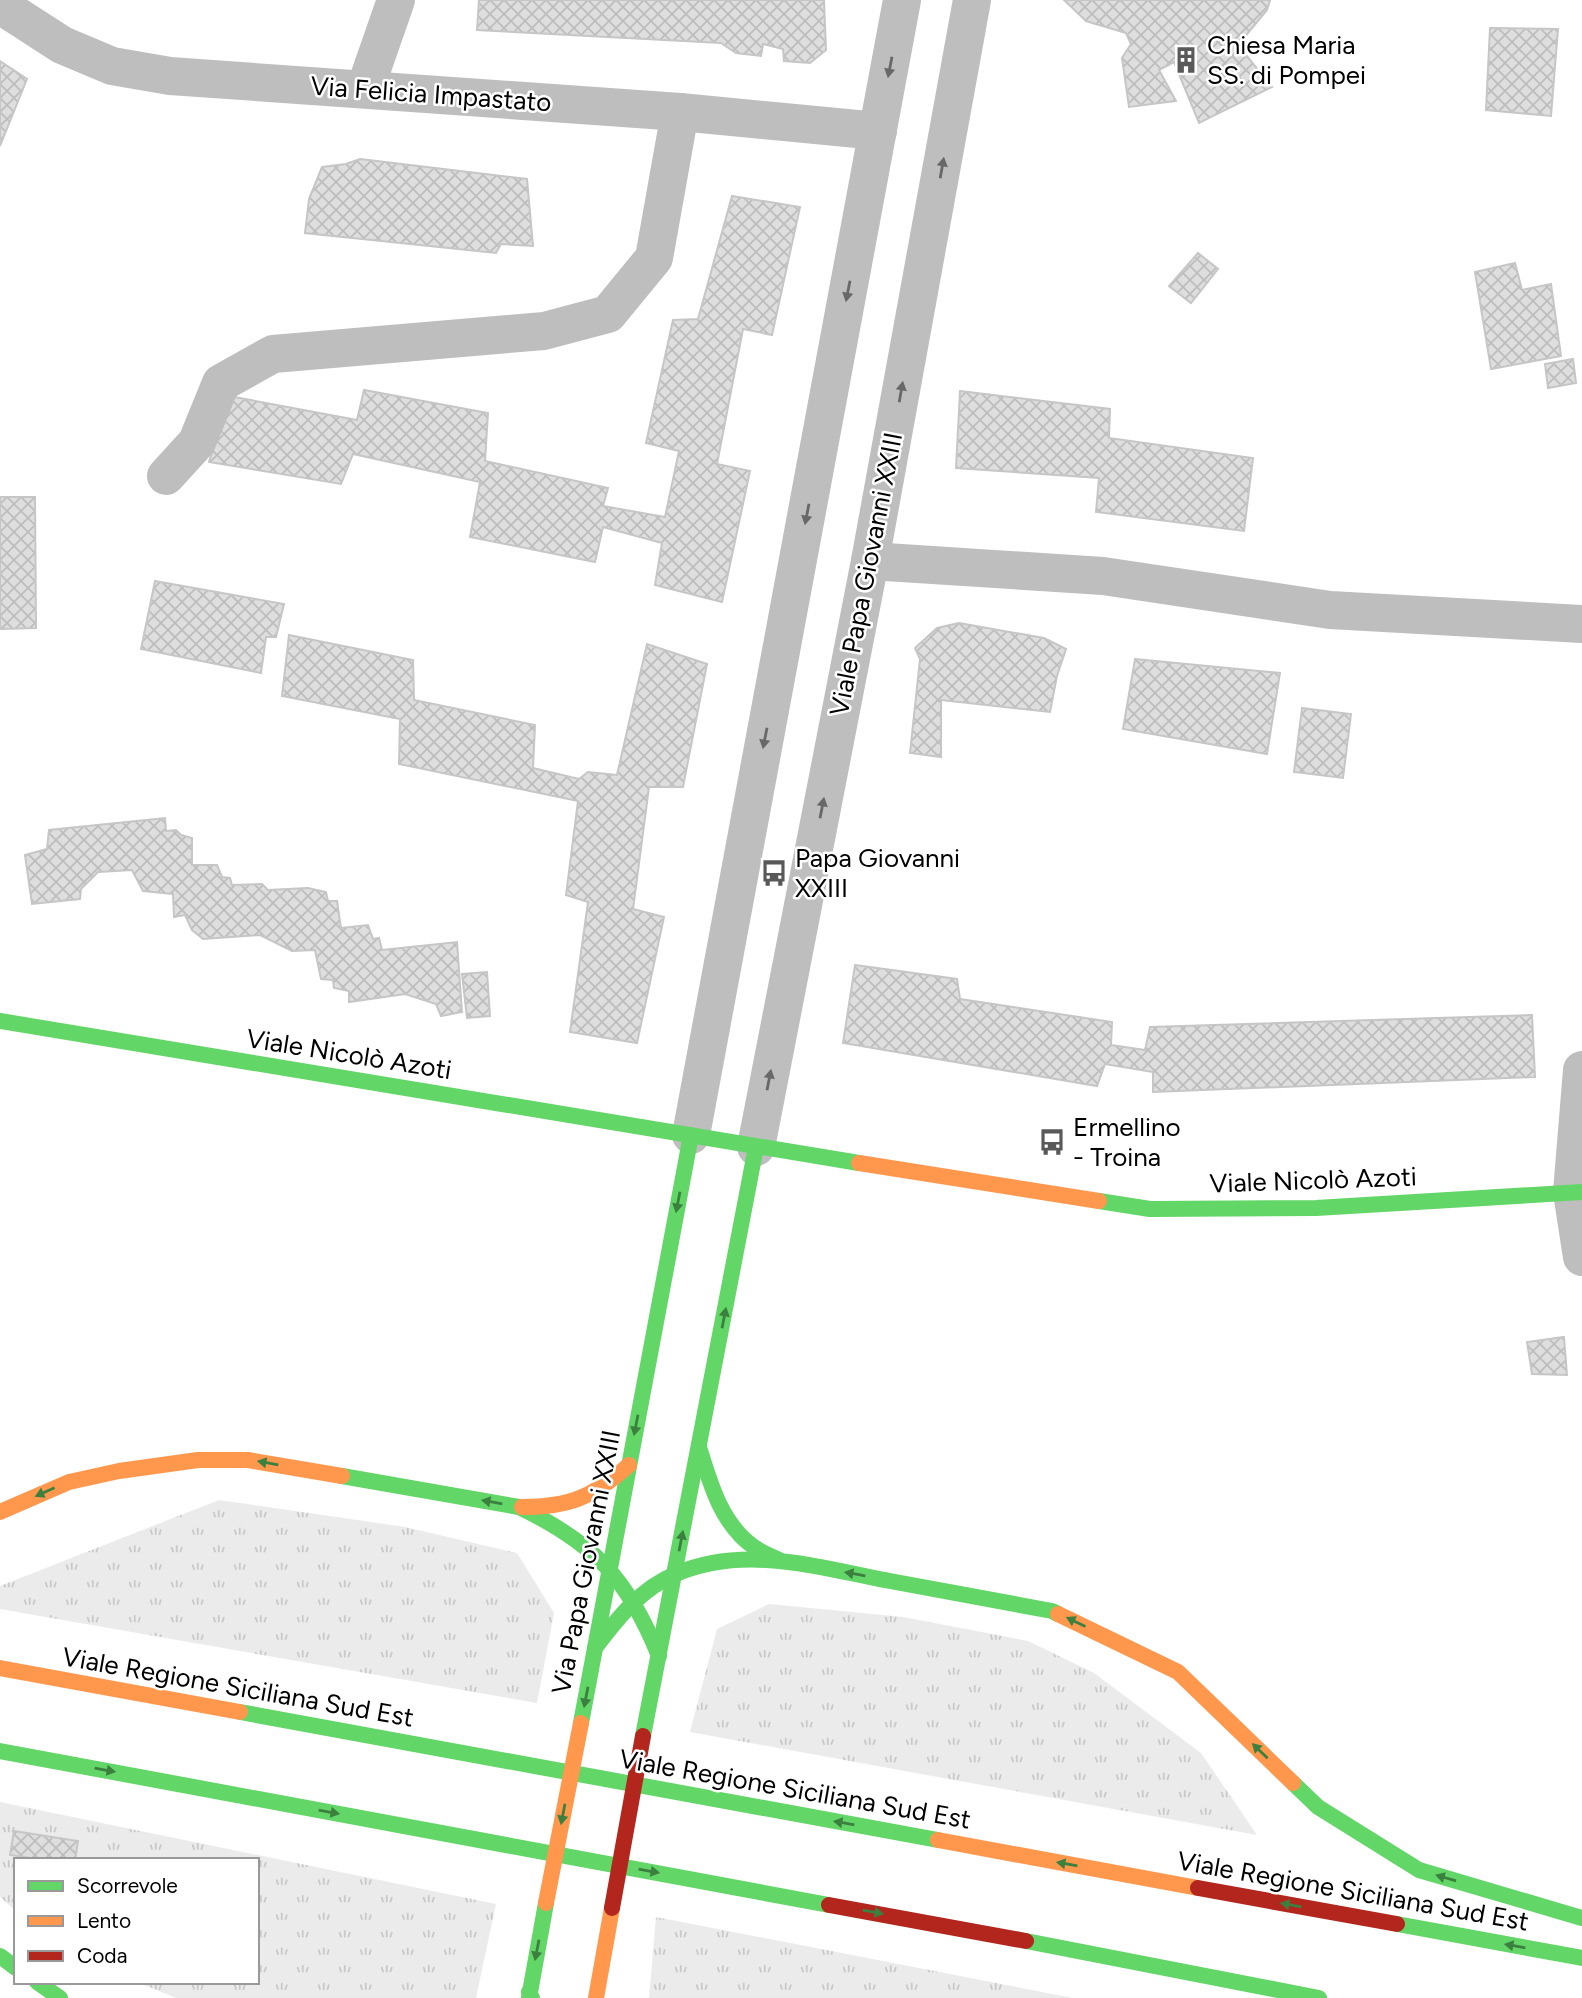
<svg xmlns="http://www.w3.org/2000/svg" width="1582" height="1998" viewBox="0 0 1582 1998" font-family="Figtree,sans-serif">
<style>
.grass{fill:url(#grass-tufts)}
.building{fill:url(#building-cross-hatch);stroke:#c6c6c6;stroke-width:2}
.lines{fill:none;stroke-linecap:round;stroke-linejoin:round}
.street{stroke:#bebebe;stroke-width:38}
.fast{stroke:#63d668;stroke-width:16}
.slow{stroke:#ff974d;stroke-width:16}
.jam{stroke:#b3261e;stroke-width:16}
.slow-bridge{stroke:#ff974d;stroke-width:16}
.jam-bridge{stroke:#b3261e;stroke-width:16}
.oneway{fill:#686868}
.oneway2{fill:#3b803e}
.labels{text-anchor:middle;stroke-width:5;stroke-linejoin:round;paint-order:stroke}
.poi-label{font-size:26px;fill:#000;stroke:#fff;text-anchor:start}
.street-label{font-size:26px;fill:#000;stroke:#fff}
</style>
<defs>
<pattern id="grass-tufts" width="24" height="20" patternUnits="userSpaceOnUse" patternTransform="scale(1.75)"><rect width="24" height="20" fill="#ebebeb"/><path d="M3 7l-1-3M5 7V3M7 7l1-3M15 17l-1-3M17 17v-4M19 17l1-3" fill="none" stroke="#c8c8c8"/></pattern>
<pattern id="building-cross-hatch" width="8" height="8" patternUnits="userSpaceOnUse" patternTransform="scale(1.75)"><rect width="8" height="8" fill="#dedede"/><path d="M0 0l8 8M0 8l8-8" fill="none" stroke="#bdbdbd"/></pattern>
</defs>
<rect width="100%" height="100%" fill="#fff"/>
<g class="grass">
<path d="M 219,1500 L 405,1527 L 517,1553 L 554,1613 L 537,1703 L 0,1609 L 0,1586 Z"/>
<path d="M 769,1604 L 903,1617 L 1028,1641 L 1094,1673 L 1201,1753 L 1257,1835 L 690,1732 L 717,1629 Z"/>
<path d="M 0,1802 L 496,1904 L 476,1998 L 176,1998 L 137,1982 L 257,1982 L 257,1860 L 16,1860 L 16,1911 L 0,1897 Z"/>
<path d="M 656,1917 L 1073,1998 L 649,1998 Z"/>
</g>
<g class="building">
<path d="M 479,0 L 824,0 L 826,50 L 810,63 L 784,61 L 783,49 L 763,44 L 761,56 L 736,53 L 721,43 L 477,30 Z"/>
<path d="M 1064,0 L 1270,0 L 1267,10 L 1238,45 L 1272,87 L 1199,123 L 1174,62 L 1159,70 L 1176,101 L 1129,107 L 1122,58 L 1131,44 L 1126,33 L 1086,21 Z"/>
<path d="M 1490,28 L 1558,29 L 1551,116 L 1486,110 Z"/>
<path d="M 0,61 L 27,79 L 0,146 Z"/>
<path d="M 360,159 L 527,179 L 533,246 L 501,244 L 496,253 L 305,233 L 309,199 L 322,167 L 346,164 Z"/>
<path d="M 732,196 L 800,207 L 772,335 L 743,329 L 717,464 L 750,471 L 722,602 L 655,585 L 662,543 L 603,527 L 595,562 L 470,537 L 480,482 L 353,454 L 341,484 L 209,462 L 229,396 L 357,420 L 364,390 L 488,413 L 485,461 L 608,488 L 603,506 L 665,517 L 679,451 L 646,443 L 673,320 L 698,319 Z"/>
<path d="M 1198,253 L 1218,269 L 1191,303 L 1169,286 Z"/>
<path d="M 1515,263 L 1522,290 L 1551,284 L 1561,356 L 1491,369 L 1475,272 Z"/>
<path d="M 1573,359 L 1576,383 L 1548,388 L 1545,364 Z"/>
<path d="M 960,391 L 1110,409 L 1109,438 L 1253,458 L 1244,531 L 1096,512 L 1099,478 L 956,468 Z"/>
<path d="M 0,497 L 35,497 L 36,628 L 0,629 Z"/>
<path d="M 155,581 L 284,604 L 276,637 L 266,637 L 261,673 L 141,649 Z"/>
<path d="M 959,623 L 1044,638 L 1066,649 L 1057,676 L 1050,712 L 941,700 L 941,757 L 910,753 L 920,659 L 915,648 L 937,628 Z"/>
<path d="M 289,635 L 413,660 L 414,700 L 535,725 L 533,768 L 579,779 L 588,772 L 617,775 L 647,644 L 707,664 L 683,787 L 649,787 L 633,909 L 664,917 L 637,1043 L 570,1032 L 588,902 L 566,895 L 578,801 L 399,764 L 400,719 L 282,696 Z"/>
<path d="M 1135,659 L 1280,673 L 1267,754 L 1123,729 Z"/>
<path d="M 1302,708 L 1351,714 L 1343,778 L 1294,772 Z"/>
<path d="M 165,818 L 166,831 L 176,830 L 181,835 L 192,838 L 192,865 L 217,865 L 222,877 L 230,878 L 232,885 L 262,884 L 268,890 L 308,888 L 326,892 L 328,901 L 337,901 L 341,928 L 368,925 L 373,939 L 379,938 L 382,950 L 457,942 L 462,1012 L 441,1016 L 436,1004 L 405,994 L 349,1002 L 349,991 L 334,988 L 333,980 L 321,979 L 315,950 L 292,951 L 260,935 L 203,939 L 192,930 L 185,915 L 174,917 L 173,894 L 143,891 L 132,870 L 98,872 L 81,889 L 80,899 L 32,904 L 25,855 L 47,849 L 49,830 Z"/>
<path d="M 855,965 L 957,979 L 960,999 L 1112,1022 L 1111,1045 L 1145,1050 L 1150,1027 L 1532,1015 L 1535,1077 L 1153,1092 L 1153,1072 L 1105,1064 L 1097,1086 L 843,1043 Z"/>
<path d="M 487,972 L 490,1016 L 467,1018 L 462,974 Z"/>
<path d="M 1564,1337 L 1567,1375 L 1532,1374 L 1527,1342 Z"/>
<path d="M 14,1831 L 78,1841 L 75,1860 L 45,1860 L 10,1855 Z"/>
</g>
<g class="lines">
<g class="street">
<path d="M 0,5 L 62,45 L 112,66 L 170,76 L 680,112 L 878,131"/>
<path d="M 365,89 L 396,0"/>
<path d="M 166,476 L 197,442 L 221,383 L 273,354 L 544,331 L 608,314 L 654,258 L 680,112"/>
<path d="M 870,561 L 1103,576 L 1330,610 L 1582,624"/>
<path d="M 1582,1070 L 1572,1192 L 1582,1257"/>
<path d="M 691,1135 L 902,0"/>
<path d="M 756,1147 L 870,561 L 972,0"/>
</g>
<g class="fast">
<path d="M 0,1021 L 859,1163"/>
<path d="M 1099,1201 L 1150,1209 L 1316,1208 L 1582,1192"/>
<path d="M 699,1447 C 710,1483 721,1524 754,1547 C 762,1553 771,1556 779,1560"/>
<path d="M 342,1476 L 519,1507 C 594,1543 628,1579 659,1656"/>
<path d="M 595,1648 C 617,1619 641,1588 676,1574 C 745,1544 821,1568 890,1581 C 944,1591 998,1601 1052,1611 L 1058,1614"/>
<path d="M 240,1712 L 938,1840"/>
<path d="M 581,1723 L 691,1135"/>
<path d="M 643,1736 L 756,1147"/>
<path d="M 0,1751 L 829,1905"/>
<path d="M 1293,1783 L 1318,1807 L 1419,1870 L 1582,1918"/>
<path d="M 1397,1924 L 1582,1958"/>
<path d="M 1026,1941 L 1319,1998"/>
<path d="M 0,1956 L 16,1968"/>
<path d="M 37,1982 L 60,1998"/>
<path d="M 529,1992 L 532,1998"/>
<path d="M 529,1998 L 546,1903"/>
</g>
<g class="slow">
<path d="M 859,1163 L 1099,1201"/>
<path d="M 522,1507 C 570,1507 593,1497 629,1465"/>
<path d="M 0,1512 L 69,1482 L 119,1471 L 198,1460 L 248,1460 L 342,1476"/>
<path d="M 1058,1614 L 1178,1672 L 1293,1783"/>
<path d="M 0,1668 L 240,1712"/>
<path d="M 938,1840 L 1198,1888"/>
<path d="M 596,1998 L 612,1908"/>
</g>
<g class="jam">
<path d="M 1198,1888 L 1397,1924"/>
<path d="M 829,1905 L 1026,1941"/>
</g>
<path class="slow-bridge" d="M 546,1903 L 581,1723"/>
<path class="jam-bridge" d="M 612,1908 L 643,1736"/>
</g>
<defs><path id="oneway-solid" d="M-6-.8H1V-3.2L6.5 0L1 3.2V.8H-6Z" transform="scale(1.75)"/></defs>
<g class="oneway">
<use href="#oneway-solid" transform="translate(890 67) rotate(101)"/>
<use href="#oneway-solid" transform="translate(942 168) rotate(-80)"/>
<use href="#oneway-solid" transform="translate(848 291) rotate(101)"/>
<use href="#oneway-solid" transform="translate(901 392) rotate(-80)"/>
<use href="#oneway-solid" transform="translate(807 514) rotate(101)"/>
<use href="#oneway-solid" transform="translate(765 738) rotate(101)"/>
<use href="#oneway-solid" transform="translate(822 808) rotate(-79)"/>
<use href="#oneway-solid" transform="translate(769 1080) rotate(-79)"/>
</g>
<g class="oneway2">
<use href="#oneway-solid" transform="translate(678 1202) rotate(101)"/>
<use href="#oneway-solid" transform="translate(724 1318) rotate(-79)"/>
<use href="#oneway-solid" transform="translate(636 1425) rotate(101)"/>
<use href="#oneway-solid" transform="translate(268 1463) rotate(-170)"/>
<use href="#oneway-solid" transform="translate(45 1492) rotate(156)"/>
<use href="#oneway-solid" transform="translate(492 1502) rotate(-170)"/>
<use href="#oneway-solid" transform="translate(681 1541) rotate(-79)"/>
<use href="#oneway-solid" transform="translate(855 1574) rotate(-170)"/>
<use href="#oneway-solid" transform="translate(1076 1622) rotate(-154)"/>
<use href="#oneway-solid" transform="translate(586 1697) rotate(101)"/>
<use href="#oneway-solid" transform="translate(1260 1751) rotate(-136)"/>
<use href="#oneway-solid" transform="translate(105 1770) rotate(10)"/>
<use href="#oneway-solid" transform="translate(329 1812) rotate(10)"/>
<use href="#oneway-solid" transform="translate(563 1814) rotate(101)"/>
<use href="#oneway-solid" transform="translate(844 1823) rotate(-170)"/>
<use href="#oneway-solid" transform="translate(1067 1864) rotate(-170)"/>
<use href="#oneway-solid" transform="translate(649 1871) rotate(10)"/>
<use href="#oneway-solid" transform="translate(1446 1878) rotate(-164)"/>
<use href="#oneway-solid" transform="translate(1291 1905) rotate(-170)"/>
<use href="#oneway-solid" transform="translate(873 1912) rotate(10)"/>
<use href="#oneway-solid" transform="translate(1515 1946) rotate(-170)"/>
<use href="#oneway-solid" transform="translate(537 1950) rotate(101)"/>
</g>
<defs>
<symbol id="building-bare" viewBox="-9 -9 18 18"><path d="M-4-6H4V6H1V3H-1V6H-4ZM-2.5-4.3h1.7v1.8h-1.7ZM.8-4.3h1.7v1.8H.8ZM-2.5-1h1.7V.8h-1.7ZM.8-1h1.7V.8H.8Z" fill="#595959" stroke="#fff" stroke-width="2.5" paint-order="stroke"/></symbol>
<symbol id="bus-bare" viewBox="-9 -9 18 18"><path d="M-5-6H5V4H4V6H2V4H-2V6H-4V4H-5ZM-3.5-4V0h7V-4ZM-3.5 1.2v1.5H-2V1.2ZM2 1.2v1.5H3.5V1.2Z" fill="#595959" stroke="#fff" stroke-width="2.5" paint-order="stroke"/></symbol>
</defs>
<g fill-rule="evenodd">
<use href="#building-bare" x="1167" y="41" width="38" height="38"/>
<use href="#bus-bare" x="755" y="854" width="38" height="38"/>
<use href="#bus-bare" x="1033" y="1123" width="38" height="38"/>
</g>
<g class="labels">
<g class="poi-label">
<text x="1207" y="54">Chiesa Maria<tspan x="1207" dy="30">SS. di Pompei</tspan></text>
<text x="795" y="867">Papa Giovanni<tspan x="795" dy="30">XXIII</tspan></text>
<text x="1073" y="1136">Ermellino<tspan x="1073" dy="30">- Troina</tspan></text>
</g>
<g class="street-label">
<text transform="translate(431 94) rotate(4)" y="9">Via Felicia Impastato</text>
<text transform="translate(866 574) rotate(-79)" y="9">Viale Papa Giovanni XXIII</text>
<text transform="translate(349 1054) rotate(9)" y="9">Viale Nicolò Azoti</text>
<text transform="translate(1313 1180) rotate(-2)" y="9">Viale Nicolò Azoti</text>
<text transform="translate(586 1562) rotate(-79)" y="9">Via Papa Giovanni XXIII</text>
<text transform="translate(238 1687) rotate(10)" y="9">Viale Regione Siciliana Sud Est</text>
<text transform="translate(795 1789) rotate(10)" y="9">Viale Regione Siciliana Sud Est</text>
<text transform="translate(1353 1891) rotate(10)" y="9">Viale Regione Siciliana Sud Est</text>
</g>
</g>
<rect x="14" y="1858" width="245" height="126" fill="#ffffff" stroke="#999999" stroke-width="2"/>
<rect x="28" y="1881" width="35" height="10" fill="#63d668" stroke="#999999" stroke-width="2"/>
<text x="77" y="1893" font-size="21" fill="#000000">Scorrevole</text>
<rect x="28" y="1916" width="35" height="10" fill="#ff974d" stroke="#999999" stroke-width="2"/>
<text x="77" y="1928" font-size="21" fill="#000000">Lento</text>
<rect x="28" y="1951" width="35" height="10" fill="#b3261e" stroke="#999999" stroke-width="2"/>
<text x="77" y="1963" font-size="21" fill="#000000">Coda</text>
</svg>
